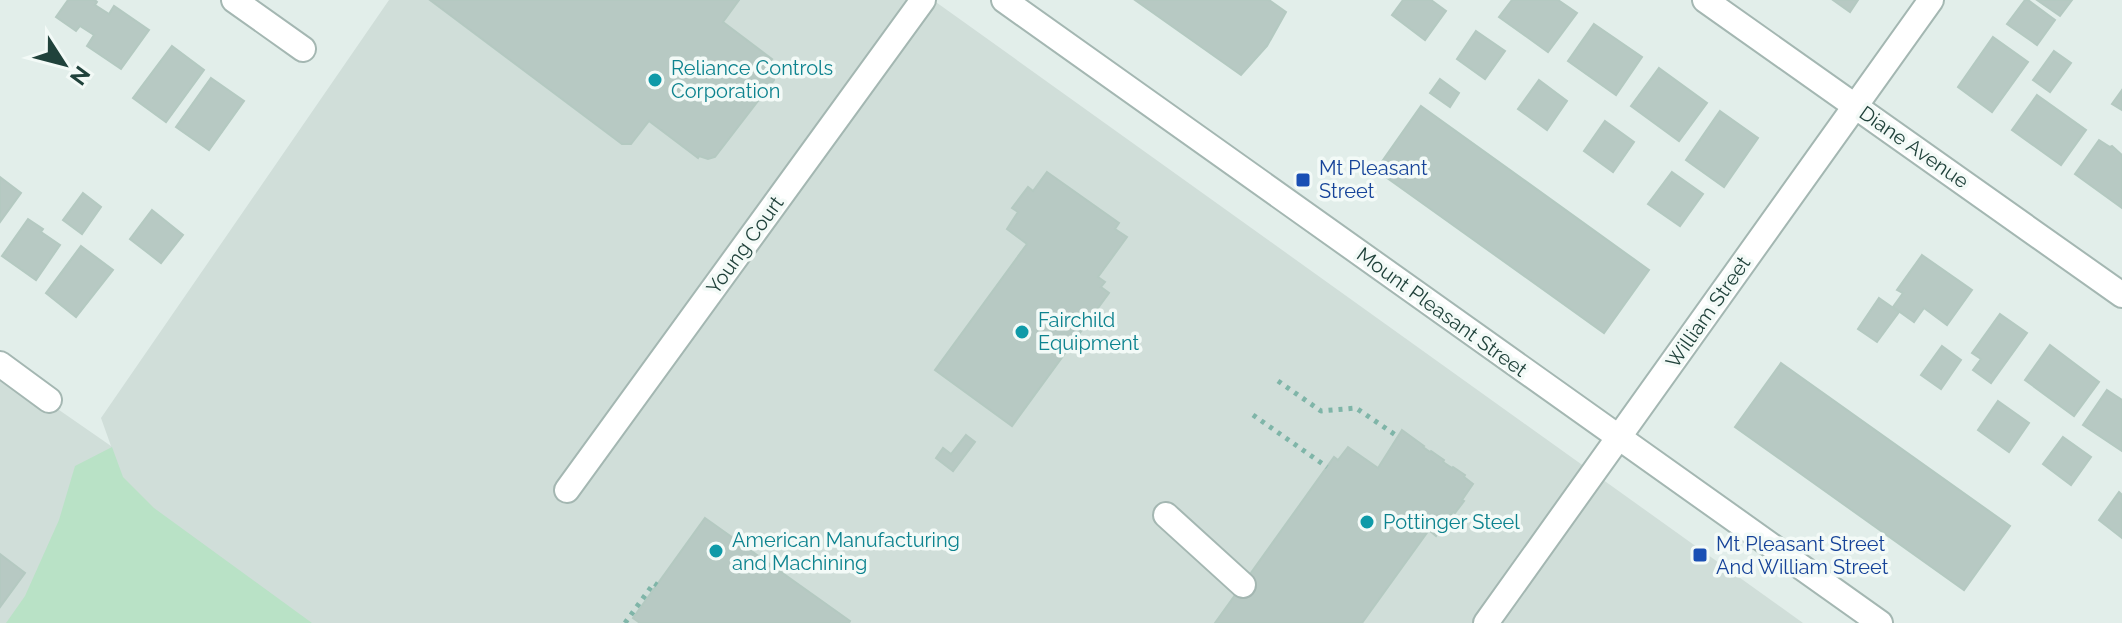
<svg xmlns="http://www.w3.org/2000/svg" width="2122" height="623" viewBox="0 0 2122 623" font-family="Raleway,sans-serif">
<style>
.built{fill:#d0ded9}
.green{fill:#b9e2c6}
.building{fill:#b7c9c3;stroke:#b4c9c1;stroke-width:2}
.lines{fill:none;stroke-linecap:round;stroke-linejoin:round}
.minor-casing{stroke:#a4b7b2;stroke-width:28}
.path{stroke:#7fb5a8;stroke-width:5;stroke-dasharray:4 6;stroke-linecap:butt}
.minor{stroke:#fff;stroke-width:24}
.culture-dot{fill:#0f9aa8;stroke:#f3faf7;stroke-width:3}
.transit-dot{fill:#1a4fb4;stroke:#f3faf7;stroke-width:3}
.labels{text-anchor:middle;stroke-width:7;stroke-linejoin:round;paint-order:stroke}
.culture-label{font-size:20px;fill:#0d838f;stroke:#f3faf7;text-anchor:start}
.street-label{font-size:20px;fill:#20423b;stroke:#f3faf7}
.transit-label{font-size:20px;fill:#164399;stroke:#f3faf7;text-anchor:start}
</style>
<rect width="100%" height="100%" fill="#e2eeea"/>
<path class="built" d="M 389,0 L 933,0 L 1803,623 L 0,623 L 0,369 L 111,446 L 101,418 Z"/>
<path class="green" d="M 112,447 L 123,477 L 154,508 L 312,623 L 6,623 L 25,596 L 59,520 L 75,466 Z"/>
<g class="building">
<path d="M 68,0 L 95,0 L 97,2 L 95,5 L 109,14 L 114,6 L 149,30 L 121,69 L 87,46 L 94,35 L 80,26 L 76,31 L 56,17 Z"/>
<path d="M 430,0 L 739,0 L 723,22 L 772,59 L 769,62 L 775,69 L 774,80 L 715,157 L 708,159 L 699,156 L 698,158 L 649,121 L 631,144 L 622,144 Z"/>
<path d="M 1135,0 L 1269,0 L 1286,12 L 1267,46 L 1241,75 Z"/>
<path d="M 1403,0 L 1431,0 L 1446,11 L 1425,40 L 1392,15 Z"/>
<path d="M 1512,0 L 1558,0 L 1577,13 L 1548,52 L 1499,17 Z"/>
<path d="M 1833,0 L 1858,0 L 1850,12 Z"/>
<path d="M 2025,0 L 2028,0 L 2055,20 L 2037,45 L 2007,24 Z"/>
<path d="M 2037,0 L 2072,0 L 2060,16 Z"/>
<path d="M 1594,24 L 1642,57 L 1616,95 L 1568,61 Z"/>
<path d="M 1476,31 L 1505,51 L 1485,79 L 1457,59 Z"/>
<path d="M 1993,37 L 2028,62 L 1992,112 L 1958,87 Z"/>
<path d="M 172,46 L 204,70 L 166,122 L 133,98 Z"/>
<path d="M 2054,51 L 2071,63 L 2050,92 L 2033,80 Z"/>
<path d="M 1659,68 L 1707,103 L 1679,141 L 1631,106 Z"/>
<path d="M 211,78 L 244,101 L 209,150 L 176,127 Z"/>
<path d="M 1440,79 L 1459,93 L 1450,107 L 1430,93 Z"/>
<path d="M 1539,80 L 1567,101 L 1547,130 L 1518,109 Z"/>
<path d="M 2122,90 L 2122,110 L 2112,104 Z"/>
<path d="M 2037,95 L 2086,130 L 2061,165 L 2012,130 Z"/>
<path d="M 1421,106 L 1649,270 L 1604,333 L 1376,170 Z"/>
<path d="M 1720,111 L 1758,138 L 1724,187 L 1686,160 Z"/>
<path d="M 1605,121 L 1634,142 L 1613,172 L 1584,151 Z"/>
<path d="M 2099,140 L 2110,147 L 2112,146 L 2122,155 L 2122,208 L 2075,174 Z"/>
<path d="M 1047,172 L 1119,223 L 1115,229 L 1127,237 L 1098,277 L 1105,282 L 1101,287 L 1109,293 L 1012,426 L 935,370 L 1027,244 L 1007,229 L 1018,212 L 1012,208 L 1028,187 L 1033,191 Z"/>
<path d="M 1672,172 L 1703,194 L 1680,226 L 1648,204 Z"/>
<path d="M 0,177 L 21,193 L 0,222 Z"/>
<path d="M 83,193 L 101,207 L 82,234 L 63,220 Z"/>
<path d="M 152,210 L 183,235 L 161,263 L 130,239 Z"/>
<path d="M 28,219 L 43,229 L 41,232 L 60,245 L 36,280 L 2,256 Z"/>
<path d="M 81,246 L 113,270 L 76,317 L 46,293 Z"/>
<path d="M 1922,255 L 1972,290 L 1947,325 L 1924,308 L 1914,322 L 1893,307 L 1903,293 L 1897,290 Z"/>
<path d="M 1879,298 L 1899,312 L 1877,342 L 1858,329 Z"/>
<path d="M 2000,314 L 2027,333 L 1991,383 L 1973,370 L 1981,359 L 1972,353 Z"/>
<path d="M 2050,345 L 2099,382 L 2074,416 L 2025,380 Z"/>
<path d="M 1942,346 L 1961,360 L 1941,389 L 1921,375 Z"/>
<path d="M 1781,363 L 2010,526 L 1964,590 L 1735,427 Z"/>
<path d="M 2107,390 L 2122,400 L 2122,451 L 2083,425 Z"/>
<path d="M 1998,401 L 2029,423 L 2009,452 L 1978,430 Z"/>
<path d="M 1402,430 L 1424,446 L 1423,447 L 1430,452 L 1431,451 L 1444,460 L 1443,462 L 1452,468 L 1453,467 L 1465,475 L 1464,477 L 1473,484 L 1462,500 L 1464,501 L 1455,513 L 1453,512 L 1436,536 L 1429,530 L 1362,623 L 1215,623 L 1334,457 L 1338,460 L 1348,447 L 1378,468 Z"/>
<path d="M 966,435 L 975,442 L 953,471 L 936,458 L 943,448 L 951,454 Z"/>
<path d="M 2063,437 L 2091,457 L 2071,485 L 2043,464 Z"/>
<path d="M 2119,492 L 2122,495 L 2122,538 L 2099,520 Z"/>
<path d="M 705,518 L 850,621 L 849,623 L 640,623 L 633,618 Z"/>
<path d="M 0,554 L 25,573 L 0,607 Z"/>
</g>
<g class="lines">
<defs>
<g id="minor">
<path d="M 234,0 L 303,49"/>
<path d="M 1004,0 L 1880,623"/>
<path d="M 1705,0 L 2122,295"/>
<path d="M 0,364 L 49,400"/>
<path d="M 567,490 L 923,0"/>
<path d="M 1166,515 L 1243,585"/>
<path d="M 1486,623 L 1931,0"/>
</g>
</defs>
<use href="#minor" class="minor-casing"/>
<g class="path">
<path d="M 1278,381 L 1321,411 L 1356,408 L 1397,436"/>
<path d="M 1253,415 L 1327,467"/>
<path d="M 625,623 L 654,583 L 657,585"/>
</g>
<use href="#minor" class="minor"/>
</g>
<g class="culture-dot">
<circle cx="655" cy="80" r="8"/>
<circle cx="1022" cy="332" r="8"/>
<circle cx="1367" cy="522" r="8"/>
<circle cx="716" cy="551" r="8"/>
</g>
<g class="transit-dot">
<rect x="1295" y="172" width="16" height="16" rx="4"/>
<rect x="1692" y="547" width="16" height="16" rx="4"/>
</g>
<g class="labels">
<g class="culture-label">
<text x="671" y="75">Reliance Controls<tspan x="671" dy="23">Corporation</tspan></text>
<text x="1038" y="327">Fairchild<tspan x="1038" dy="23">Equipment</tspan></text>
<text x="1383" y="529">Pottinger Steel</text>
<text x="732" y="547">American Manufacturing<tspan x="732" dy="23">and Machining</tspan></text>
</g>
<g class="street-label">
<text transform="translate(1914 147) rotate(35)" y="7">Diane Avenue</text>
<text transform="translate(745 245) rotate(-54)" y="7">Young Court</text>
<text transform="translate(1442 312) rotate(36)" y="7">Mount Pleasant Street</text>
<text transform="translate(1708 312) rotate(-55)" y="7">William Street</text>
</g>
<g class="transit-label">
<text x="1319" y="175">Mt Pleasant<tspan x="1319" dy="23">Street</tspan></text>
<text x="1716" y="551">Mt Pleasant Street<tspan x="1716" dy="23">And William Street</tspan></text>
</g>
</g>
<g transform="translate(64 64) rotate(126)" stroke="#f3faf7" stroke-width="6" paint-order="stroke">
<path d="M0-6L14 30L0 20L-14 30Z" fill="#20423b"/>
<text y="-12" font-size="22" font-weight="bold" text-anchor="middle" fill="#20423b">N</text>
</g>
</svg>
